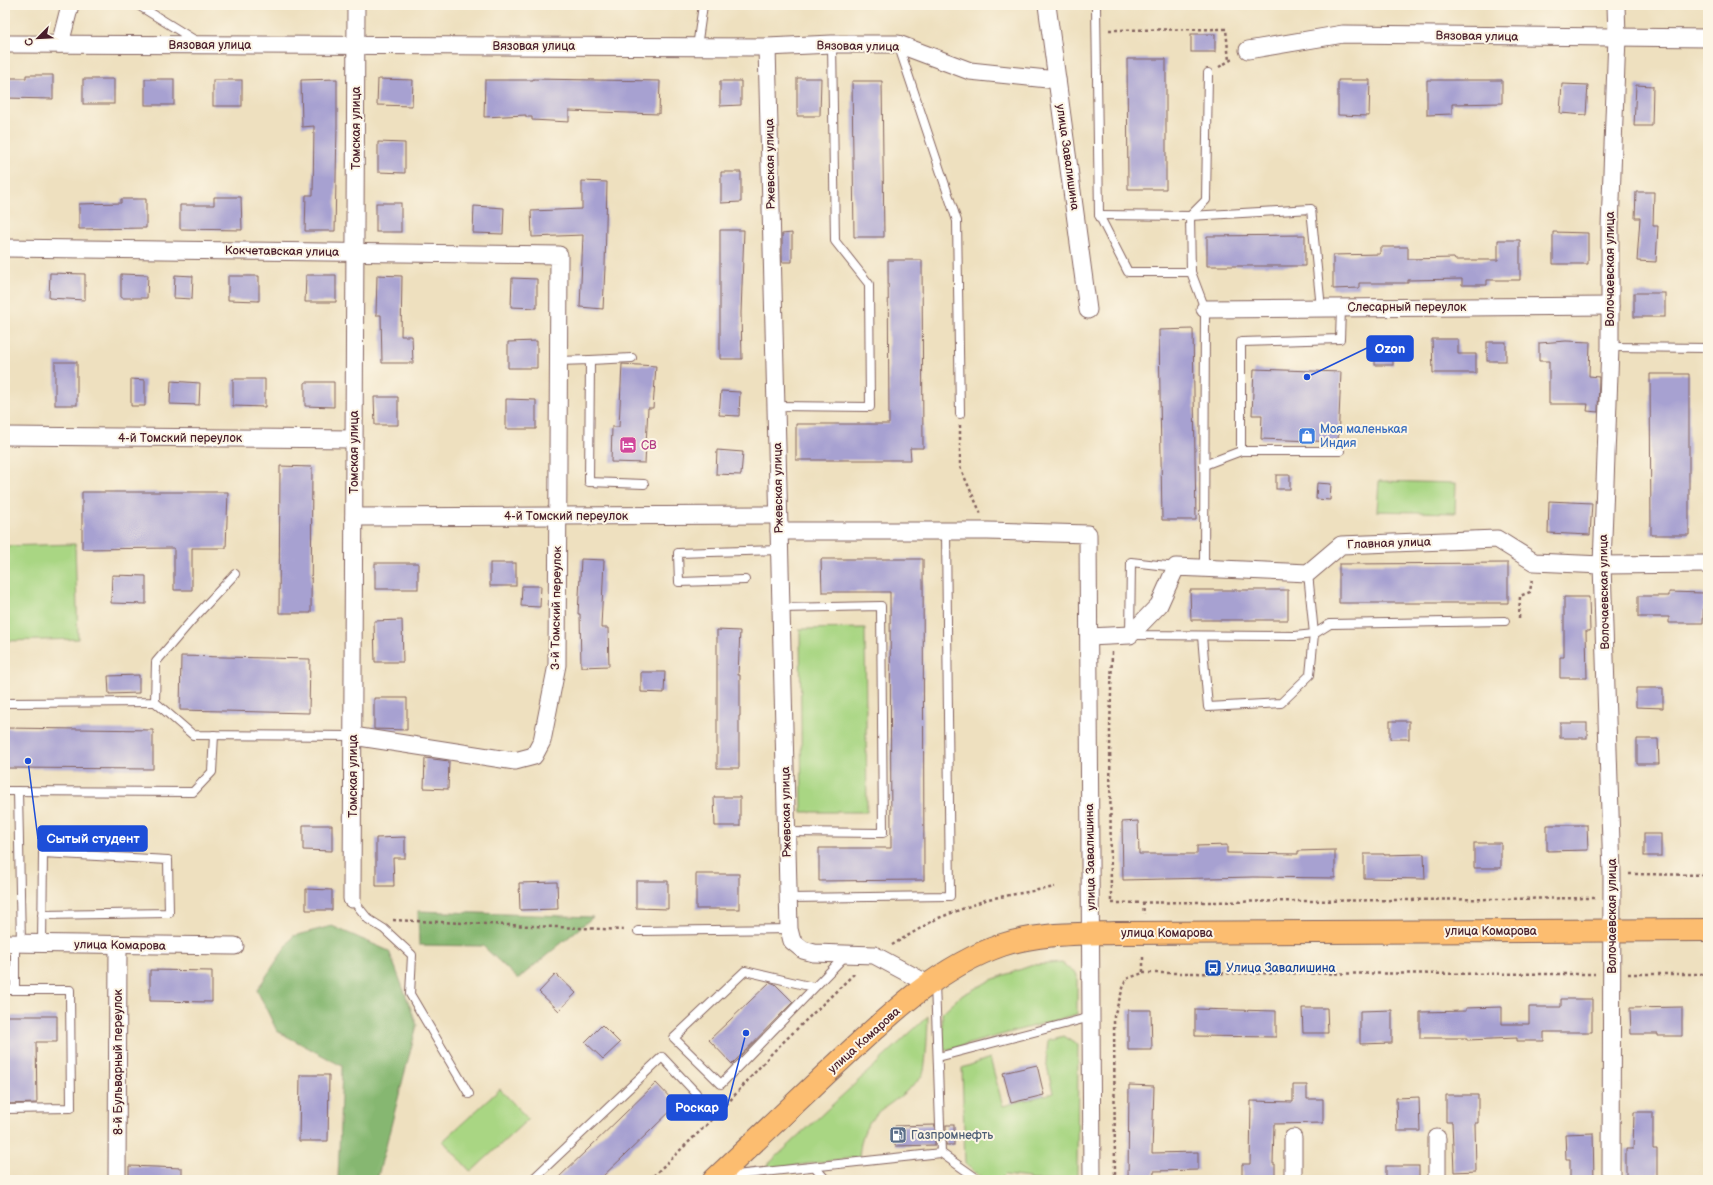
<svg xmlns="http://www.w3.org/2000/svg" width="1713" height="1185" viewBox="0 0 1713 1185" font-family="'Balsamiq Sans',sans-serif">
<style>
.green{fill:#a9d683;stroke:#7a7a57}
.forest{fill:#86b771;stroke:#686b4e}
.building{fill:#a7a1d1}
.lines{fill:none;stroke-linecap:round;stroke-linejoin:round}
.lane-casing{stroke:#83635f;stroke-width:10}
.street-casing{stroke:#83635f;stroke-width:19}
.primary-casing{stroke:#83635f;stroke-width:24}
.path{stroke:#83635f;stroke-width:2.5;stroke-dasharray:3 3;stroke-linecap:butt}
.lane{stroke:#fff;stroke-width:8}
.street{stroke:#fff;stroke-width:17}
.primary{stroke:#fcbd6f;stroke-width:22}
.labels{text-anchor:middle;stroke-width:4;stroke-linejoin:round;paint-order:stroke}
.street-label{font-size:12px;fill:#4a1f2b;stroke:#fcf5e5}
.shop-label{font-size:12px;fill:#366cbe;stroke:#fcf5e5;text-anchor:start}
.hotel-label{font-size:12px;fill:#b23c85;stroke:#fcf5e5;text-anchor:start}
.transit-label{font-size:12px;fill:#164399;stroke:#fcf5e5;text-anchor:start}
.service-label{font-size:12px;fill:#4e5e75;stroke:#fcf5e5;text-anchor:start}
.leader{fill:none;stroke:#1d4ed8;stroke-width:1.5}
.callout-dot{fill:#1d4ed8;stroke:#fcf5e5;stroke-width:1.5}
.callout{fill:#1d4ed8;stroke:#1d4ed8;stroke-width:1.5}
.callout-label{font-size:13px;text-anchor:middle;font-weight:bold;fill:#fff}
</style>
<rect width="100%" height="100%" fill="#fcf5e5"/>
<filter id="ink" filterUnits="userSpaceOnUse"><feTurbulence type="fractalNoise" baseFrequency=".025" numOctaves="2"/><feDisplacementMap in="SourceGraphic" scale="8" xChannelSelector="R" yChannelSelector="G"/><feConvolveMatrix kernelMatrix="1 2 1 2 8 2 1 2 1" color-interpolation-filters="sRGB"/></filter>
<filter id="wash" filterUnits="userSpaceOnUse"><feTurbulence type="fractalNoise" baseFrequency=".012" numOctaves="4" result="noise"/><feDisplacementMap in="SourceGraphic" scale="16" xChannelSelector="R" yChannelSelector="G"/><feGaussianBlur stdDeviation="0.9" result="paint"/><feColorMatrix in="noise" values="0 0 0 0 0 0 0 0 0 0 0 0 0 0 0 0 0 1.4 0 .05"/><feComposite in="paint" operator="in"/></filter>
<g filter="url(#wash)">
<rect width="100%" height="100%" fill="#eee0bf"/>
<g class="green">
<path d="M 1379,481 L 1456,483 L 1455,513 L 1377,511 Z"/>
<path d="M 75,544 L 78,639 L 5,641 L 5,546 Z"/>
<path d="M 865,628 L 867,812 L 802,812 L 800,629 Z"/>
<path d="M 1062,963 L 1077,975 L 1077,1014 L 943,1051 L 942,1013 L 959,997 L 991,980 L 1033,965 Z"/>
<path d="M 928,1016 C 928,1025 926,1068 923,1074 C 922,1078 916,1082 913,1085 C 885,1113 863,1110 859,1157 L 762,1170 Z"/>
<path d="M 1064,1036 L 1078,1045 L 1077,1180 L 1029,1180 L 1029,1178 L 1005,1175 L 1000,1180 L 985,1180 L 965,1164 L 962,1068 L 990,1058 L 1003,1106 L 1053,1093 L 1046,1061 L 1048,1040 Z"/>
<path d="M 500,1089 L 528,1119 L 471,1172 L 443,1141 Z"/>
</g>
<g class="forest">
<path d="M 418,911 L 593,917 L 518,979 L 483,946 L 419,945 Z"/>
<path d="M 332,926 L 389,951 L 417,1025 L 377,1180 L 338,1180 L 342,1066 L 277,1031 L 257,990 L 293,936 Z"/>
</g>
<g id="blocks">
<g class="building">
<rect x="1191" y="34" width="24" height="18"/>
<path d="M 1127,59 L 1166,59 L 1166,189 L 1128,189 Z"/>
<path d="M 26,75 L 53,75 L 53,99 L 5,98 L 5,78 L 26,78 Z"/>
<path d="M 797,78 L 821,78 L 820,116 L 797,116 Z"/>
<rect x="83" y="79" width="31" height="25"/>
<rect x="145" y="79" width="29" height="26"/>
<path d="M 337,79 L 337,126 L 335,231 L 305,231 L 306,195 L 313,195 L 314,126 L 302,127 L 301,80 Z"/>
<path d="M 378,79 L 413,80 L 412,106 L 377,105 Z"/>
<path d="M 533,79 L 660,81 L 659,114 L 569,111 L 569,122 L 532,120 L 532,117 L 526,117 L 526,115 L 484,117 L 485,80 L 533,80 Z"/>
<rect x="213" y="80" width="29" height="26"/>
<path d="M 1338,80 L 1370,80 L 1369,116 L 1338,115 Z"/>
<path d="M 1427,80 L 1502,80 L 1502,103 L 1452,104 L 1452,114 L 1427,115 Z"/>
<path d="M 720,81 L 741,81 L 741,105 L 720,106 Z"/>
<path d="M 852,81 L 882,81 L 884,237 L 854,237 Z"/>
<path d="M 1562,84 L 1588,85 L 1586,115 L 1560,113 Z"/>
<path d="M 1636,85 L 1653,86 L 1652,126 L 1634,126 Z"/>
<path d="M 378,142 L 405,143 L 405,173 L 378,172 Z"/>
<path d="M 721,172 L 741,172 L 741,202 L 721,203 Z"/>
<path d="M 582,181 L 607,182 L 605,267 L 603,309 L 580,307 L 583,235 L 532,237 L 531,211 L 582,209 Z"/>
<path d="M 1636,192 L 1654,192 L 1653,226 L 1658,226 L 1656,262 L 1637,261 L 1640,218 L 1635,218 Z"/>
<path d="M 214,197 L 241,197 L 242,230 L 180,229 L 180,205 L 214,205 Z"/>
<path d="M 121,199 L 146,199 L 146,228 L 79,229 L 79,204 L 121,203 Z"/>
<rect x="376" y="203" width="25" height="29"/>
<path d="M 474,206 L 504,208 L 503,234 L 473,233 Z"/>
<path d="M 720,230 L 744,230 L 741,313 L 742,359 L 720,359 Z"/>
<path d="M 1553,232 L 1588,233 L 1588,264 L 1553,264 Z"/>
<path d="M 792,233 L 792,262 L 782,262 L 782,234 Z"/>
<path d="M 1305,235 L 1305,266 L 1207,266 L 1207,236 Z"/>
<path d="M 1498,240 L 1520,240 L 1520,280 L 1487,280 L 1487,285 L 1462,285 L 1462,279 L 1408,280 L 1408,283 L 1359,283 L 1359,288 L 1333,289 L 1333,255 L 1380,254 L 1380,247 L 1408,247 L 1408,259 L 1454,258 L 1455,260 L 1498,260 Z"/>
<path d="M 888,260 L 922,260 L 923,448 L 910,448 L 911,460 L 796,460 L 796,424 L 889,424 Z"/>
<path d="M 50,273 L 85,274 L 85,300 L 49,298 Z"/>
<path d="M 121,274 L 148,275 L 147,298 L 121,298 Z"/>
<path d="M 175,275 L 193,276 L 192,299 L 174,298 Z"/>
<path d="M 306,275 L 336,275 L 336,302 L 305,302 Z"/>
<path d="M 377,275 L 402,276 L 401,336 L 412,336 L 413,363 L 382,363 L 381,315 L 376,315 Z"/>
<path d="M 228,276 L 259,276 L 259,301 L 228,300 Z"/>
<path d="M 512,278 L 537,279 L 537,308 L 511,307 Z"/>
<rect x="1634" y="293" width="31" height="24"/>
<path d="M 1193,329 L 1196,520 L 1162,520 L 1159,330 Z"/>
<path d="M 1432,339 L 1458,339 L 1458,354 L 1476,354 L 1476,373 L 1433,373 Z"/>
<path d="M 537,341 L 537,368 L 508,368 L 508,342 Z"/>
<path d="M 1566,341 L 1590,342 L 1589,376 L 1599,377 L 1598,412 L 1587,411 L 1588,404 L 1549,404 L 1549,361 L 1539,361 L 1539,343 Z"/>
<rect x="1487" y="342" width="19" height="19"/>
<rect x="1375" y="343" width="18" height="22"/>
<rect x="55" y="362" width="22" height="43"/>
<path d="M 622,364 L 656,366 L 653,408 L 648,408 L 645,463 L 611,462 L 612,427 L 619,427 Z"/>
<path d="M 1254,369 L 1341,372 L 1338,442 L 1261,439 L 1262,415 L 1252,415 Z"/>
<path d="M 1650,374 L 1689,374 L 1689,535 L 1651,535 Z"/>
<path d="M 131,379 L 145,380 L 145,406 L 131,406 Z"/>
<path d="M 233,379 L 265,379 L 265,407 L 233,406 Z"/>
<path d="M 171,381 L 200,383 L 199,405 L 170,404 Z"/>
<path d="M 305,382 L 334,382 L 334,407 L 305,406 Z"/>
<path d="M 721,391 L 740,392 L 739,416 L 719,415 Z"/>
<path d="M 374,397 L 398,397 L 398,425 L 375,425 Z"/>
<path d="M 506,399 L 536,400 L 536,429 L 506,429 Z"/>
<path d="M 717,450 L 743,452 L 741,475 L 716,474 Z"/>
<path d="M 280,466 L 312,467 L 311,613 L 279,613 Z"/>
<rect x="1276" y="475" width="14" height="14"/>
<path d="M 1317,483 L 1331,484 L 1330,500 L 1316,499 Z"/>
<path d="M 82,492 L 228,492 L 226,548 L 192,548 L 192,590 L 174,590 L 174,548 L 82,549 Z"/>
<path d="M 1549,501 L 1592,503 L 1590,535 L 1548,533 Z"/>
<path d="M 581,559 L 604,560 L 601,628 L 608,628 L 609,666 L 581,667 L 580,614 L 578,614 Z"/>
<path d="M 821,559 L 923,559 L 924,880 L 819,881 L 819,848 L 891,848 L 890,592 L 822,592 Z"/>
<rect x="375" y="563" width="43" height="26"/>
<rect x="490" y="563" width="26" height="23"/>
<path d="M 1508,563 L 1508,603 L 1339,603 L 1339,564 Z"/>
<path d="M 112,575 L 146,576 L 146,604 L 111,603 Z"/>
<path d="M 522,586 L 541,586 L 540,607 L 521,606 Z"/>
<path d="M 1190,590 L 1288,590 L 1288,620 L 1191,620 Z"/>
<path d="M 1669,592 L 1704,593 L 1703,623 L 1669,623 L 1669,617 L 1638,617 L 1638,596 L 1669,596 Z"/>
<path d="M 1564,597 L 1589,597 L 1590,631 L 1586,631 L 1587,678 L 1560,678 L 1560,657 L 1564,657 Z"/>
<path d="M 402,620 L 403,662 L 375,662 L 374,621 Z"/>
<path d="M 717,630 L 740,631 L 738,675 L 740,675 L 740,716 L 739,716 L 739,768 L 717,768 Z"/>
<path d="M 181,656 L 310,659 L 309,713 L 180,710 Z"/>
<path d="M 641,672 L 665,672 L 664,693 L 641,692 Z"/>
<path d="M 139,675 L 139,693 L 109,694 L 108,676 Z"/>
<path d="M 1636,688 L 1663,688 L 1663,708 L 1636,707 Z"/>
<path d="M 374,698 L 407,698 L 407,730 L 374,729 Z"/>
<rect x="1390" y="721" width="19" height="18"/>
<rect x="1560" y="723" width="27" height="15"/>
<path d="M 5,728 L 153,730 L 153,769 L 5,768 Z"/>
<path d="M 1637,739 L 1658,739 L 1659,764 L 1637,764 Z"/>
<path d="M 425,758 L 449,761 L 448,789 L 424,788 Z"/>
<path d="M 714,797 L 740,797 L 740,826 L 715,826 Z"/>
<path d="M 1138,821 L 1139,854 L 1197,854 L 1197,846 L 1227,845 L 1227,853 L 1298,854 L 1298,851 L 1335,850 L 1335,878 L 1253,877 L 1123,880 L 1122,822 Z"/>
<path d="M 303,825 L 332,825 L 332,851 L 303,850 Z"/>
<path d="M 1547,825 L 1587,825 L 1588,850 L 1547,851 Z"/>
<rect x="1644" y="834" width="17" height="22"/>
<path d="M 405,837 L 405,858 L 393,858 L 394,886 L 376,886 L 376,838 Z"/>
<rect x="1474" y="843" width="27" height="25"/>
<path d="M 1364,854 L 1384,854 L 1384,855 L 1424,854 L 1425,879 L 1364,878 Z"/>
<rect x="696" y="874" width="43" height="35"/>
<path d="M 636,881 L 668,881 L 668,909 L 636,908 Z"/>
<path d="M 557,882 L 558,909 L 520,910 L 519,883 Z"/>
<path d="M 306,889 L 332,890 L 332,910 L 306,910 Z"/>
<path d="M 150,970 L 212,971 L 212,1002 L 150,1001 Z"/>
<path d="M 556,974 L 576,993 L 559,1011 L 539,992 Z"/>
<path d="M 770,982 L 775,984 L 793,1002 L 732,1064 L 709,1040 Z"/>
<path d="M 1561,999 L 1592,999 L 1592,1032 L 1544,1032 L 1544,1041 L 1517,1041 L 1517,1038 L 1467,1040 L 1467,1038 L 1420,1038 L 1420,1012 L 1466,1011 L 1466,1008 L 1502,1007 L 1502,1024 L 1529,1024 L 1529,1007 L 1561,1007 Z"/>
<path d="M 1682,1007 L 1682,1036 L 1658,1036 L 1658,1034 L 1631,1034 L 1630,1008 Z"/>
<path d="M 1302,1008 L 1327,1008 L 1328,1033 L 1303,1033 Z"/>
<path d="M 1195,1009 L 1276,1011 L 1276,1037 L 1195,1036 Z"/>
<path d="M 1128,1010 L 1151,1010 L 1152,1050 L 1128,1050 Z"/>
<path d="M 1392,1010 L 1392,1043 L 1360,1044 L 1360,1011 Z"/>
<path d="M 5,1016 L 57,1016 L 57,1042 L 36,1042 L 37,1103 L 5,1104 Z"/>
<path d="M 602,1025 L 620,1043 L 603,1059 L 585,1042 Z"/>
<path d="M 1037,1065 L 1044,1095 L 1011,1103 L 1003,1073 Z"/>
<path d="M 300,1075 L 329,1075 L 328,1141 L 299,1141 Z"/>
<path d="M 656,1083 L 677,1105 L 599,1180 L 556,1180 Z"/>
<path d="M 1129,1085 L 1154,1086 L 1152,1153 L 1198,1152 L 1198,1170 L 1154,1171 L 1153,1180 L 1128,1180 Z"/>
<path d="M 1293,1085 L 1307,1085 L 1307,1099 L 1323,1099 L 1323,1123 L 1274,1124 L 1273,1164 L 1275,1164 L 1275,1180 L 1242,1180 L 1242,1164 L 1250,1164 L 1251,1101 L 1293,1102 Z"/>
<path d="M 1446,1095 L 1478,1095 L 1478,1123 L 1475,1123 L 1476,1171 L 1454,1172 L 1452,1122 L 1446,1122 Z"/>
<path d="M 1419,1097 L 1420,1131 L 1397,1131 L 1396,1098 Z"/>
<path d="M 1634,1112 L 1653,1112 L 1653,1149 L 1657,1149 L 1657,1180 L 1634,1180 L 1634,1176 L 1626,1176 L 1626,1149 L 1633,1149 Z"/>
<path d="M 935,1125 L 935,1145 L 895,1146 L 895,1126 Z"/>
<rect x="946" y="1125" width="8" height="20"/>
<path d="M 1593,1133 L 1594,1180 L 1570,1180 L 1570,1159 L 1566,1159 L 1565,1134 Z"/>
<path d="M 129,1166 L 182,1168 L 182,1180 L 129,1180 Z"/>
<rect x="1386" y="1166" width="33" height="14"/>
</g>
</g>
</g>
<g filter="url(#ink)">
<use href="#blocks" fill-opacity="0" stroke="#83635f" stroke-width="1"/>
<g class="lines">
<defs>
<g id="lane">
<path d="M 138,5 L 196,41"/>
<path d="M 1096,7 L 1099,215 L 1128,272 L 1191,272"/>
<path d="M 898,44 L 957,221 L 960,414"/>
<path d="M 697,47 L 703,5"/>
<path d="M 1099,215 L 1190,216 L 1311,209 L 1321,308"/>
<path d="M 1610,347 L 1708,348"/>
<path d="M 590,360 L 632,358"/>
<path d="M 558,361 L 590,360 L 589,482 L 644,484"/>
<path d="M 776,406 L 870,407 L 869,284 L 835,241 L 832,44"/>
<path d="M 1241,451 L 1241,342 L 1340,339 L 1341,308"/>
<path d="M 1204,465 L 1241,451 L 1340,451"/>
<path d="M 1176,567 L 1131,562 L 1130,635 L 1295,636 L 1314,634 L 1330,624 L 1505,621"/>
<path d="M 1204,568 L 1205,309 L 1191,272 L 1190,216 L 1206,200 L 1208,73"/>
<path d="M 745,580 L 679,582 L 678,553 L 779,550"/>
<path d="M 781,608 L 881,606 L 883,833 L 786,832"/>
<path d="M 1202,636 L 1208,707 L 1281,703 L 1310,675 L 1314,634 L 1308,573"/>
<path d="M 155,702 L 193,735 L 353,736"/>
<path d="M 5,703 L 155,702 L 156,662 L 192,620 L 235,574"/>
<path d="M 5,791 L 193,792 L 212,772 L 214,735"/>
<path d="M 18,791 L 21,944"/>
<path d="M 788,898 L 950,896 L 946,532"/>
<path d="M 352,899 L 368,919 L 384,929 L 412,955 L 410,994 L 469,1094"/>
<path d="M 638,931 L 789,929"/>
<path d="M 15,943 L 15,990"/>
<path d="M 42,944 L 43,853 L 168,860 L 169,913 L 42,915"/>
<path d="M 813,987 L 745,971 L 674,1038 L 721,1084 L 846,955"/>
<path d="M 5,990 L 70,990 L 71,1108 L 5,1109"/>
<path d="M 938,1057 L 1091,1017"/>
<path d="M 941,1153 L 979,1180"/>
<path d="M 815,1167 L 826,1180"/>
<path d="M 726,1176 L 941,1153 L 935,983"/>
<path d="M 532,1180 L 662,1057 L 696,1093"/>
</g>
<g id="street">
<path d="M 1047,5 L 1088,310"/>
<path d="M 5,44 L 767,47 L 832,44 L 898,44 L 970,71 L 1057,80"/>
<path d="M 60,44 L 70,5"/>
<path d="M 767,47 L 789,929 L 792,941 L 803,950 L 814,953 L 874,955 L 928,984"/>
<path d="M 1248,50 L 1343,34 L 1708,38"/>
<path d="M 5,248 L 559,255 L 557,665 L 542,741 L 534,756 L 515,761 L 353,736"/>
<path d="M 1205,309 L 1610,306"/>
<path d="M 5,436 L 354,439"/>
<path d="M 354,517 L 778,515"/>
<path d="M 779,531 L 988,531 L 1088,534 L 1092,1180"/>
<path d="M 1089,637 L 1130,635 L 1159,605 L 1176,567 L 1308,573 L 1341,545 L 1497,539 L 1534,562 L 1602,565 L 1708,564"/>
<path d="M 352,899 L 356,5"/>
<path d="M 5,943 L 235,946"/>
<path d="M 1293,1138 L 1293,1180"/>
<path d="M 1437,1138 L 1437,1180"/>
<path d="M 117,1180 L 118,945"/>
<path d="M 1611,1180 L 1612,874 L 1602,565 L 1610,347 L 1610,227 L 1617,37 L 1616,5"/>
</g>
<path id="primary" d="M 714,1180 C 752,1144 790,1108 828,1072 C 881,1023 933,969 1002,945 C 1039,933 1078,934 1116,933 L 1708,930"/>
</defs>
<use href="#lane" class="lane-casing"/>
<use href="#street" class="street-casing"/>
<use href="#primary" class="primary-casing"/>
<g class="path">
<path d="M 1109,30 L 1226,29 L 1229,61"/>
<path d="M 1219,67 L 1234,58"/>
<path d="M 960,425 L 960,467 L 981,514"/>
<path d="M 1519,618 L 1520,596 L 1530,592 L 1532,578"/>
<path d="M 1112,652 L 1110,731 L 1111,903 L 1595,898"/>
<path d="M 1629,874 L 1708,875"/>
<path d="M 1143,902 L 1144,914"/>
<path d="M 393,920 L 626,930"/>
<path d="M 892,945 L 936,919 L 988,899 L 1055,887"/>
<path d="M 1143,973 L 1595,974"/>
<path d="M 1628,974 L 1708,974"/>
<path d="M 649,1180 L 718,1114 L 773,1052 L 856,972"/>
<path d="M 1115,1180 L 1114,1016 L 1126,979 L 1143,973 L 1143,954"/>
</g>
<use href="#lane" class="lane"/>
<use href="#street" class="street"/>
<use href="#primary" class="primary"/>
</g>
</g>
<defs>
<symbol id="shop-square" viewBox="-11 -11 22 22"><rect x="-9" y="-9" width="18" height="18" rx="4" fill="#3f7fe0" stroke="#fcf5e5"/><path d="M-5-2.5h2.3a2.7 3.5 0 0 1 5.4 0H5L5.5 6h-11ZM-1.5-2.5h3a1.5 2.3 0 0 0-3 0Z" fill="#fff"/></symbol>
<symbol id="hotel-square" viewBox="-11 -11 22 22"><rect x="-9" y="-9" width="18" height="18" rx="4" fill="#d1479c" stroke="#fcf5e5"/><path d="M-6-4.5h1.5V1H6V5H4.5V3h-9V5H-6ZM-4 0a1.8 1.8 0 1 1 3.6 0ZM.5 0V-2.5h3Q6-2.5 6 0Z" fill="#fff"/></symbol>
<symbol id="bus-square" viewBox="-11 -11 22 22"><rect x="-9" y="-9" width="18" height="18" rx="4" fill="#1a4fb4" stroke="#fcf5e5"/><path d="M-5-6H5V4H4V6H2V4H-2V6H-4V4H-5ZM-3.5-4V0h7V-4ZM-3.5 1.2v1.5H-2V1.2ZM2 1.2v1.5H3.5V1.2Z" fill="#fff"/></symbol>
<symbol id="fuel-square" viewBox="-11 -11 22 22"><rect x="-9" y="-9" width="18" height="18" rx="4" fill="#5c6f8a" stroke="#fcf5e5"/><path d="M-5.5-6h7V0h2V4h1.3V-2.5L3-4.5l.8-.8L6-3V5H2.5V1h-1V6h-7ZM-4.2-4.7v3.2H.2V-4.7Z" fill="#fff"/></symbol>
</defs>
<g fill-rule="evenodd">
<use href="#shop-square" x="1297" y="426" width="20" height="20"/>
<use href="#hotel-square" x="618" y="435" width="20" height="20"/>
<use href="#bus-square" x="1203" y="958" width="20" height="20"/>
<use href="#fuel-square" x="888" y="1125" width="20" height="20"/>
</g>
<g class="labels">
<g class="street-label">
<text transform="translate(1477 36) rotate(1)" y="4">Вязовая улица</text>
<text x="210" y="49">Вязовая улица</text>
<text x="534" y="50">Вязовая улица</text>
<text transform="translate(858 46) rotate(1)" y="4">Вязовая улица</text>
<text transform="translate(356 128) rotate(-90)" y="4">Томская улица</text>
<text transform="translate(1068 157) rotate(82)" y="4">улица Завалишина</text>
<text transform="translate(770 164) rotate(-91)" y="4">Ржевская улица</text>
<text transform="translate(282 251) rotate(1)" y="4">Кокчетавская улица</text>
<text transform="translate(1610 269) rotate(-90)" y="4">Волочаевская улица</text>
<text x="1407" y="311">Слесарный переулок</text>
<text x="180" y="442">4-й Томский переулок</text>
<text transform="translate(354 452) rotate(-90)" y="4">Томская улица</text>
<text transform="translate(778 488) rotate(-91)" y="4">Ржевская улица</text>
<text x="566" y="520">4-й Томский переулок</text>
<text transform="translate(1389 543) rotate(-2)" y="4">Главная улица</text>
<text transform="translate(1604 592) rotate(-91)" y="4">Волочаевская улица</text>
<text transform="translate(556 608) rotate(-89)" y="4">3-й Томский переулок</text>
<text transform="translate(353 776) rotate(-90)" y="4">Томская улица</text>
<text transform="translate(786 812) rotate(-91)" y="4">Ржевская улица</text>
<text transform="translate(1090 857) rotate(-91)" y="4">улица Завалишина</text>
<text transform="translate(1612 916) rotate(-90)" y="4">Волочаевская улица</text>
<text x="1491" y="935">улица Комарова</text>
<text x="1167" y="937">улица Комарова</text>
<text transform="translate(120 945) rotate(1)" y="4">улица Комарова</text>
<text transform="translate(864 1040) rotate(-42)" y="4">улица Комарова</text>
<text transform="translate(118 1062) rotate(-90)" y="4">8-й Бульварный переулок</text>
</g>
<g class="shop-label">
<text x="1320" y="433">Моя маленькая<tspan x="1320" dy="14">Индия</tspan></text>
</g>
<g class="hotel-label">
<text x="641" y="449">СВ</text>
</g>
<g class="transit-label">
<text x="1226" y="972">Улица Завалишина</text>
</g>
<g class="service-label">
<text x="911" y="1139">Газпромнефть</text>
</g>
</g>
<path class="leader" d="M1307 377L1367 348M28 761L38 839M746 1033L727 1107"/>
<g class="callout-dot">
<circle cx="1307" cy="377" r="4"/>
<circle cx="28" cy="761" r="4"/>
<circle cx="746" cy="1033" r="4"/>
</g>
<g class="callout">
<rect x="1367" y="336" width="46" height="25" rx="4"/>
<rect x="38" y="826" width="109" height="25" rx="4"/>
<rect x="667" y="1095" width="60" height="25" rx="4"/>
</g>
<g class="callout-label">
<text x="1390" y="353">Ozon</text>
<text x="93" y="843">Сытый студент</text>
<text x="697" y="1112">Роскар</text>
</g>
<rect width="1713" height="1185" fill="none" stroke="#fcf5e5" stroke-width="20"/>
<g transform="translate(38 38) rotate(246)" stroke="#fcf5e5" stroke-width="3" paint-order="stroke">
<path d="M0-3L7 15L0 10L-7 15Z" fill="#4a1f2b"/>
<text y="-6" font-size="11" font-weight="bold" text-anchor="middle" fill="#4a1f2b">С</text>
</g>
</svg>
